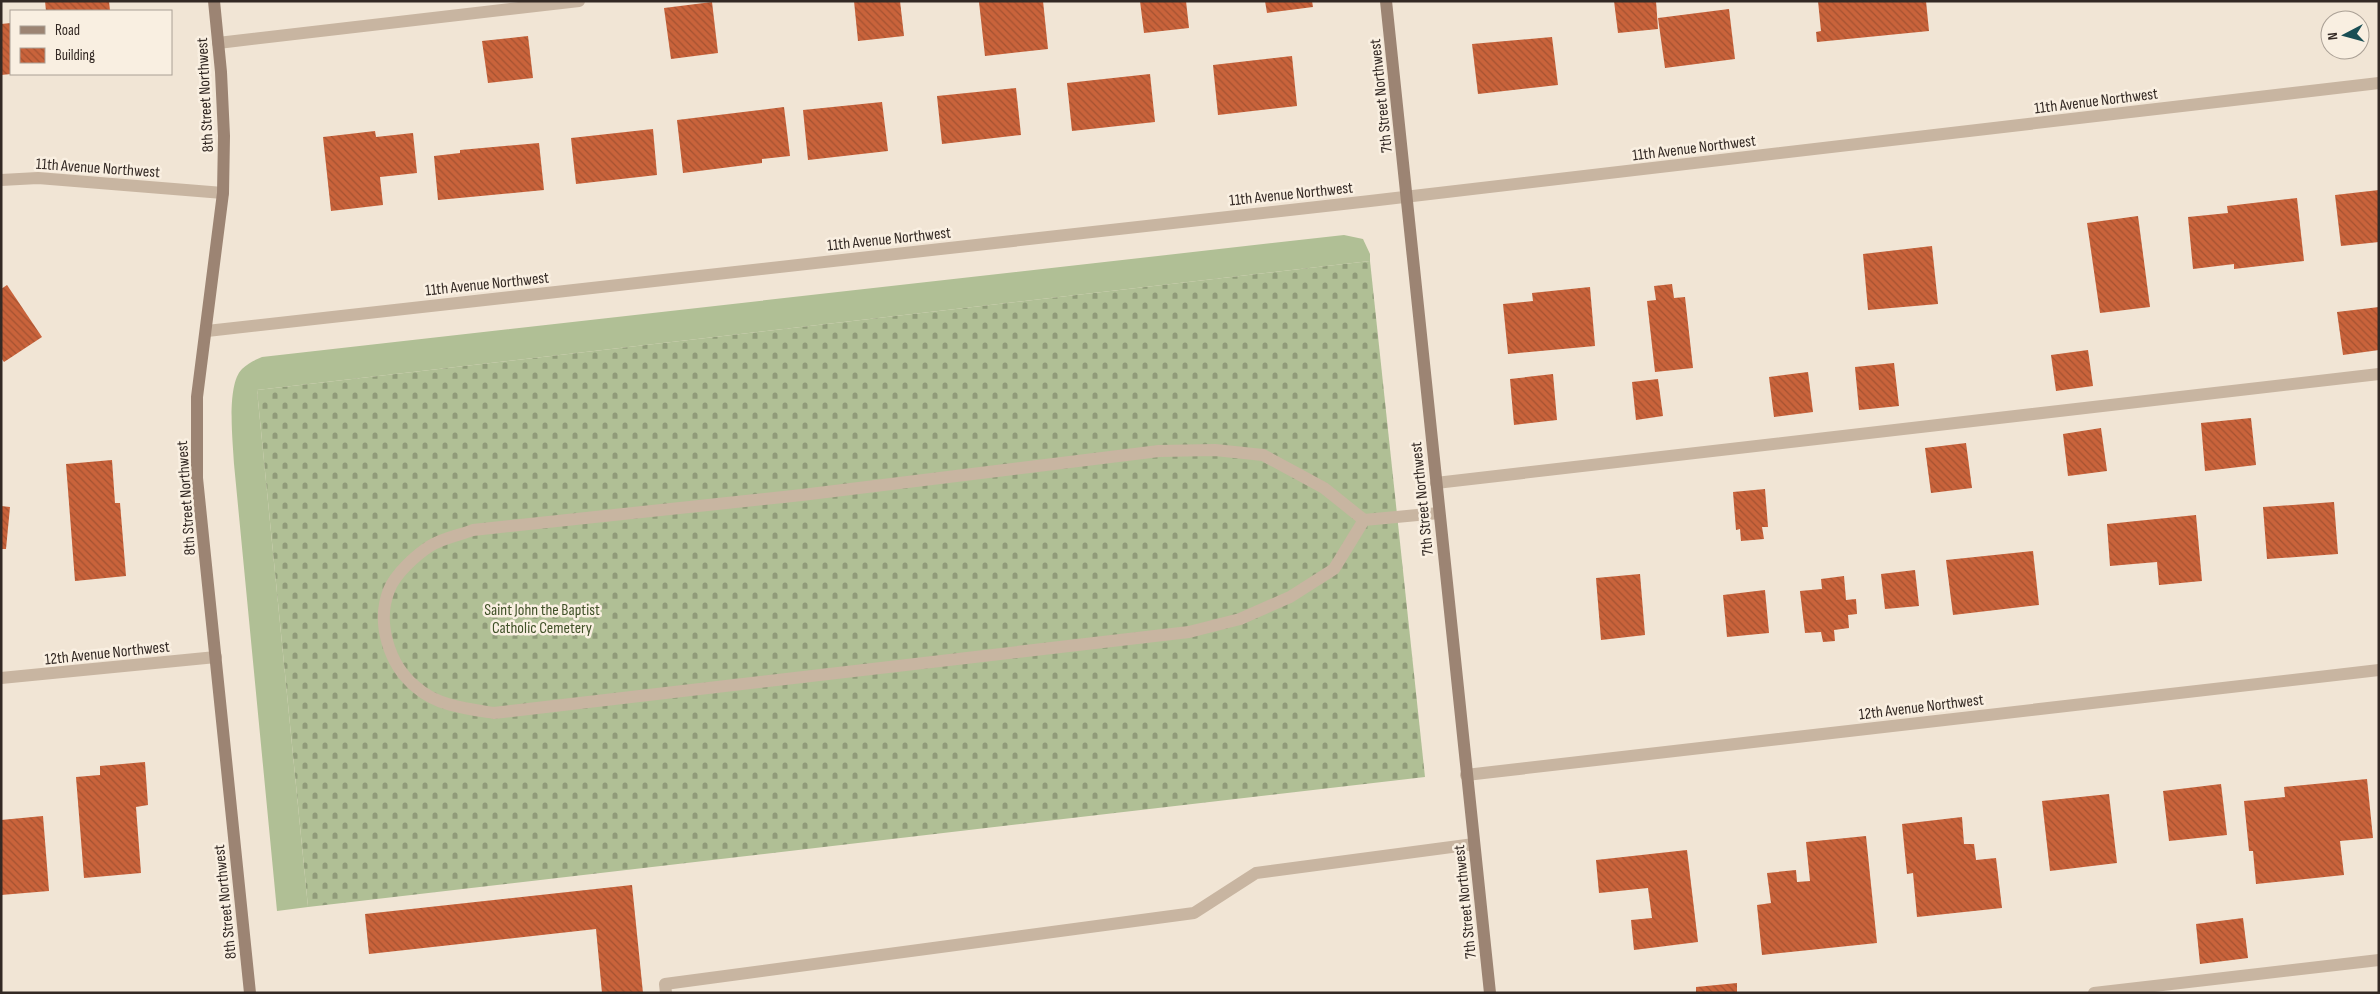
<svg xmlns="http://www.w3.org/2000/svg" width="2380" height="994" viewBox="0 0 2380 994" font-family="'Sofia Sans Condensed',sans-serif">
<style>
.grass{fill:#b0bf95}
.cemetery{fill:url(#cemetery-stones)}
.building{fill:url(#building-back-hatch)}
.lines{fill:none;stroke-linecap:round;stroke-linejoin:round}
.lane{stroke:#c8b5a1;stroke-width:12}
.street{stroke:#c8b5a1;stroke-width:12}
.secondary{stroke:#9c8473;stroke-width:12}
.labels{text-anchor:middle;stroke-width:5;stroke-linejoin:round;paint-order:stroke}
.street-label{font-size:16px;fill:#332924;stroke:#f9efe1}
.park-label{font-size:16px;fill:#405128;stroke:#f9efe1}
</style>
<defs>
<pattern id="cemetery-stones" width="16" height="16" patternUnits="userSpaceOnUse" patternTransform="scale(1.25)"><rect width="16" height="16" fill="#b0bf95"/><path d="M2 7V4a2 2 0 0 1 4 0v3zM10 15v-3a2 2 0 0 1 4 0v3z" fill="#909b79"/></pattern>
<pattern id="building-back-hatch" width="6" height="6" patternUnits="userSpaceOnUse" patternTransform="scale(1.25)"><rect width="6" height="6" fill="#c9633b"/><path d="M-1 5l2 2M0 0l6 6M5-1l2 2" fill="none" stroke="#a45231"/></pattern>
</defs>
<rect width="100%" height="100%" fill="#f1e5d5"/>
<path class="grass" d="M 1344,235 L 1363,239 L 1370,254 L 1370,261 L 257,390 L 308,907 L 277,911 L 234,464 C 233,442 226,385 242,369 C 248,363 255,360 262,357 Z"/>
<path class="cemetery" d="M 1370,261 L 1425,777 L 308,907 L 257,390 Z"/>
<g class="building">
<path d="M 45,1 L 109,1 L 110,11 L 46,11 Z"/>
<path d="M 854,1 L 900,1 L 904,36 L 858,41 Z"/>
<path d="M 1043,1 L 1048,49 L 985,56 L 979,2 Z"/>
<path d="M 1140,1 L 1186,1 L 1189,28 L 1144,33 Z"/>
<path d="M 1265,1 L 1312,1 L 1313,7 L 1267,13 Z"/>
<path d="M 1614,1 L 1656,1 L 1658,29 L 1618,33 Z"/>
<path d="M 1818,1 L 1926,1 L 1929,31 L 1817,42 L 1816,32 L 1821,31 Z"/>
<path d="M 712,2 L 718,53 L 671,59 L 664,8 Z"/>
<path d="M 1729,9 L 1735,59 L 1665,68 L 1658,18 Z"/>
<path d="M 11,23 L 11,74 L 1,75 L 1,24 Z"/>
<path d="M 528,36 L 533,78 L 488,83 L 482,41 Z"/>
<path d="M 1552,37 L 1558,85 L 1478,94 L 1472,44 Z"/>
<path d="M 1292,56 L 1297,106 L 1218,115 L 1213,65 Z"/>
<path d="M 1150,74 L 1155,122 L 1072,131 L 1067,83 Z"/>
<path d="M 1016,88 L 1021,135 L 942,144 L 937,96 Z"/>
<path d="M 882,102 L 888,151 L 808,160 L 803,110 Z"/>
<path d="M 784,107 L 790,156 L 762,159 L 762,163 L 683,173 L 677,120 Z"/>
<path d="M 653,129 L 657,175 L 576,184 L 571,138 Z"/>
<path d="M 375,131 L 376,137 L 413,133 L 417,173 L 380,177 L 383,205 L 331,211 L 323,137 Z"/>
<path d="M 539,143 L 544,190 L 438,200 L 434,156 L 460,153 L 460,150 Z"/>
<path d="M 2379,190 L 2379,242 L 2341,246 L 2335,195 Z"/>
<path d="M 2297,198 L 2304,261 L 2234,269 L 2234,264 L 2193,269 L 2188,217 L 2228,213 L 2227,206 Z"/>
<path d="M 2138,216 L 2150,307 L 2100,313 L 2087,223 Z"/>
<path d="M 1932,246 L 1938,304 L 1868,310 L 1863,254 Z"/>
<path d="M 1672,284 L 1674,298 L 1685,297 L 1693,368 L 1655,372 L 1647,301 L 1656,300 L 1654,286 Z"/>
<path d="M 7,285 L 42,337 L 4,362 L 1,358 L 1,289 Z"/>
<path d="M 1590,287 L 1595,346 L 1508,354 L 1503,304 L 1533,301 L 1532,293 Z"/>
<path d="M 2379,307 L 2379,350 L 2343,355 L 2337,312 Z"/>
<path d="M 2088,350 L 2093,386 L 2056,391 L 2051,355 Z"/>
<path d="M 1894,363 L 1899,406 L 1859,410 L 1855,367 Z"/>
<path d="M 1808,372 L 1813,412 L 1774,417 L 1769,377 Z"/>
<path d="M 1553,374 L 1557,420 L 1514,425 L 1510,379 Z"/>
<path d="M 1658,379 L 1663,416 L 1636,420 L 1632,382 Z"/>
<path d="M 2251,418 L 2256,465 L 2205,471 L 2201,423 Z"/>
<path d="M 2101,428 L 2107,471 L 2068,476 L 2063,434 Z"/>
<path d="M 1966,443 L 1972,488 L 1931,493 L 1925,448 Z"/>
<path d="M 112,460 L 115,503 L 120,503 L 126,576 L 75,581 L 66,464 Z"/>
<path d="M 1765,489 L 1768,527 L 1762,527 L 1764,539 L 1741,541 L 1740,529 L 1736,530 L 1733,492 Z"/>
<path d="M 2334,502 L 2338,554 L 2267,559 L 2263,507 Z"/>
<path d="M 1,506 L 10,507 L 6,549 L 1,549 Z"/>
<path d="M 2196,515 L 2202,581 L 2159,585 L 2157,562 L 2110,566 L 2107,524 Z"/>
<path d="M 2033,551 L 2039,605 L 1953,615 L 1946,560 Z"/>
<path d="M 1915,570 L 1919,606 L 1885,609 L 1881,574 Z"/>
<path d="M 1640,574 L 1645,635 L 1601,640 L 1596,578 Z"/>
<path d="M 1844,576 L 1846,600 L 1856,599 L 1857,614 L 1848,615 L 1849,628 L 1834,630 L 1835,641 L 1823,642 L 1821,632 L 1805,633 L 1800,591 L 1822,589 L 1821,579 Z"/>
<path d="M 1765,590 L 1769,633 L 1727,637 L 1723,595 Z"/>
<path d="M 145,762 L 148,805 L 136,807 L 141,873 L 84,878 L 76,777 L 100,775 L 100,766 Z"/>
<path d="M 2367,779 L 2373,838 L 2340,841 L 2344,875 L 2256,884 L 2253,851 L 2249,851 L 2244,801 L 2285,797 L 2284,787 Z"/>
<path d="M 2221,784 L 2227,835 L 2169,841 L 2163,791 Z"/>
<path d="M 2109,794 L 2117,863 L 2050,871 L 2042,801 Z"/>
<path d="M 43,816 L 49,891 L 1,895 L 1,820 Z"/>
<path d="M 1962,817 L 1964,844 L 1974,844 L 1976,860 L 1996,858 L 2002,908 L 1917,917 L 1913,873 L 1907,874 L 1902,824 Z"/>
<path d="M 1866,836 L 1877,943 L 1762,955 L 1757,905 L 1771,903 L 1767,873 L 1796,870 L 1797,882 L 1810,881 L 1806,842 Z"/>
<path d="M 1687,850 L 1698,942 L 1634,950 L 1631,920 L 1652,918 L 1648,888 L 1599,893 L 1596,860 Z"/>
<path d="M 632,885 L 643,993 L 602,993 L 596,929 L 369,954 L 365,914 Z"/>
<path d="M 2243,918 L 2248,958 L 2200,964 L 2196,924 Z"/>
<path d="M 1737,983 L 1737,993 L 1696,993 L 1696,987 Z"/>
</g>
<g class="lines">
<g class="lane">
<path d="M 218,43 L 579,1"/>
<path d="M 1436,483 L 2379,374"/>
<path d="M 1364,520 L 1334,569 L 1290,597 L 1240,619 L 1189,632 L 494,713 C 468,709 437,706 416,687 C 389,665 376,623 389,590 C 395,574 416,555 430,546 C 442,538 460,535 473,530 L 802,495 L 1159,451 L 1215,450 L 1263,455 L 1324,488 L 1364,520 L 1439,513"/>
<path d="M 666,993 L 665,984 L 1194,913 L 1256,873 L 1474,844"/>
<path d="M 2094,993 L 2379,960"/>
</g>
<g class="street">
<path d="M 1,180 L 38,178 L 223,193"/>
<path d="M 207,331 L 1370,201 L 2379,83"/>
<path d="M 1,678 L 216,657"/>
<path d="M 1466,775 L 2379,670"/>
</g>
<g class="secondary">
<path d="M 214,1 L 221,72 L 224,136 L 223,193 L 197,397 L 197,478 L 250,993"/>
<path d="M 1386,1 L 1490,993"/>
</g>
</g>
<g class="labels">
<g class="street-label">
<text transform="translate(204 95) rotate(-93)" y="6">8th Street Northwest</text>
<text transform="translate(1380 96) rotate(-96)" y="6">7th Street Northwest</text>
<text transform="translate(2096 100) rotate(-7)" y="6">11th Avenue Northwest</text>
<text transform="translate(1694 147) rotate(-7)" y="6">11th Avenue Northwest</text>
<text transform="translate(98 167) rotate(4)" y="6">11th Avenue Northwest</text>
<text transform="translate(1291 193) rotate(-6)" y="6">11th Avenue Northwest</text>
<text transform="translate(889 238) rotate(-6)" y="6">11th Avenue Northwest</text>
<text transform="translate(487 283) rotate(-6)" y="6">11th Avenue Northwest</text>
<text transform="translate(185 498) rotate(-94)" y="6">8th Street Northwest</text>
<text transform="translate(1421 499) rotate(-96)" y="6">7th Street Northwest</text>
<text transform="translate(107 652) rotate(-6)" y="6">12th Avenue Northwest</text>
<text transform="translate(1921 706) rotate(-7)" y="6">12th Avenue Northwest</text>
<text transform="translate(224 902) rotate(-96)" y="6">8th Street Northwest</text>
<text transform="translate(1464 902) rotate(-96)" y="6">7th Street Northwest</text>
</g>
<g class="park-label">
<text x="542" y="615">Saint John the Baptist<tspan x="542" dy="18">Catholic Cemetery</tspan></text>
</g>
</g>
<rect width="2380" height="994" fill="none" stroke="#332924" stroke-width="5"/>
<rect x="10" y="10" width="162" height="65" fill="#f9efe1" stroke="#aaa095"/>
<rect x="20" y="26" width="25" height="8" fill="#9c8473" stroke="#aaa095"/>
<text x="55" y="35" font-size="15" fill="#332924">Road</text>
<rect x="20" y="48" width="25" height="15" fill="url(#building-back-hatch)" stroke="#aaa095"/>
<text x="55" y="60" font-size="15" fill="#332924">Building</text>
<g transform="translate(2345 35) rotate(264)"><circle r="24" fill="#f9efe1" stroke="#aaa095"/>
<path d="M0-4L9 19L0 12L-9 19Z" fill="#194e54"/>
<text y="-8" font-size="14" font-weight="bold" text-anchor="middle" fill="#332924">N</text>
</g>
</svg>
